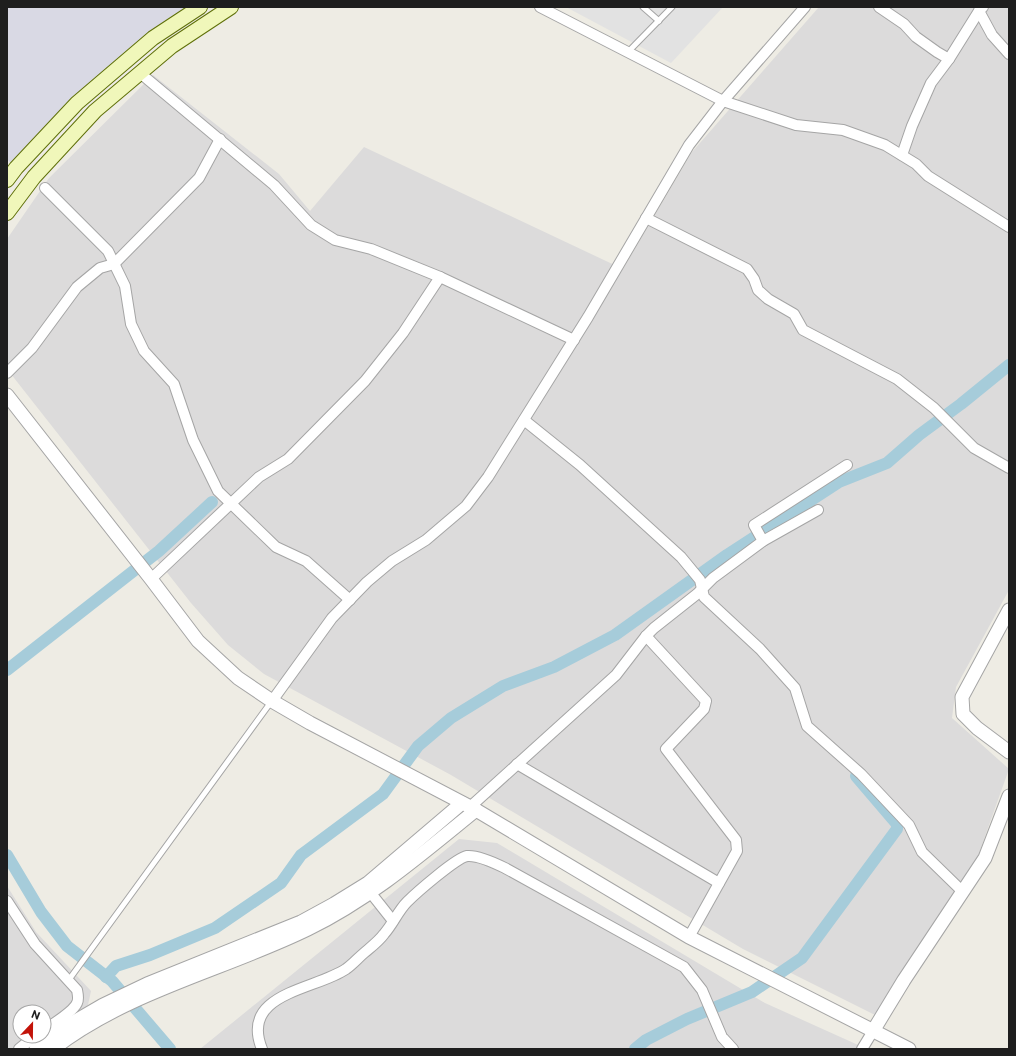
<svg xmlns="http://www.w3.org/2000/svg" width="1016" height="1056" viewBox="0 0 1016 1056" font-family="Commissioner,sans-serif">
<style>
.residential{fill:#dcdbdb;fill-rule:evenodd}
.parking{fill:#e2e2e2}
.plaza{fill:#d9d9e4}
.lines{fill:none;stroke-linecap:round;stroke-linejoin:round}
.canal{stroke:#a6ccda;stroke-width:12}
.service-casing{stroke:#a5a5a5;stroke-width:7}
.minor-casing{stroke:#a5a5a5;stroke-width:12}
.tertiary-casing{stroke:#a5a5a5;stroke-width:15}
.secondary-casing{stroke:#5f7009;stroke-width:16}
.service{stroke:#fff;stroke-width:5}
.minor{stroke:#fff;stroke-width:10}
.tertiary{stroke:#fff;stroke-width:13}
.secondary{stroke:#f0f7ba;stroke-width:14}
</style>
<rect width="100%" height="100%" fill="#eeece4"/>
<g class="residential">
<path d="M 819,7 L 1009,7 L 1009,590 L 956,687 L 952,718 L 1009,769 L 978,856 L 877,1016 L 743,949 L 451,775 L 264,674 L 228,645 L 191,603 L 7,369 L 7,239 L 49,178 L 153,75 L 279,174 L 310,211 L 364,147 L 623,269 L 692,152 Z"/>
<path d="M 459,839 L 497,843 L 765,1003 L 867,1049 L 200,1049 Z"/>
<path d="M 7,886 L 36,932 L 91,991 L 88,1005 L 30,1049 L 7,1049 ZM 20,1012 L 44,1012 L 44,1036 L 20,1036 Z"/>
</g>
<path class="parking" d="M 566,7 L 723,7 L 671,63 Z"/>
<path class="plaza" d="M 7,7 L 200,7 L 153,38 L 16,168 L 7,159 Z"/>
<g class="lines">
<g class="canal">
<path d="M 7,670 L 159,551 L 212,502"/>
<path d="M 7,855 L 41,912 L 67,946 L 112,981 L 170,1049"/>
<path d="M 106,977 L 116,966 L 150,955 L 215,928 L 281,883 L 301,855 L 383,794 L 418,746 L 451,718 L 503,686 L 554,667 L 615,635 L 727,555 L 839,482 L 887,463 L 919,435 L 961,404 L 1009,365"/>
<path d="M 635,1049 L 646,1040 L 687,1019 L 752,992 L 802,958 L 897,829 L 897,824 L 856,776"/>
</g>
<defs>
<g id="service">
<path d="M 643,7 L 659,21"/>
<path d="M 628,52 L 672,7"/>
<path d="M 68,981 L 271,702"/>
</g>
<g id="minor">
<path d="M 540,7 L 723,101 L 796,125 L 843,130 L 885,145 L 916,164 L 928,176 L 1009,227"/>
<path d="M 879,7 L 904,24 L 916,37 L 937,52 L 949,59"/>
<path d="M 979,11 L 992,35 L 1009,54"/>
<path d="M 140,73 L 274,185 L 311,225 L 335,240 L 371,249 L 440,277 L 574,340"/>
<path d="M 902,155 L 912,126 L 931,83 L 949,59 L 979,11 L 983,7"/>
<path d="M 45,188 L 108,251 L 125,286 L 131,324 L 144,351 L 174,384 L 193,440 L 218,491 L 276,547 L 306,561 L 350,600"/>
<path d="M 646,218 L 747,269 L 754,279 L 758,290 L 768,299 L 794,314 L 803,330 L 897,379 L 934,408 L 974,448 L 1009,468"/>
<path d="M 7,373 L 32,348 L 77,287 L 100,268 L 114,264 L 199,178 L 220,139"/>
<path d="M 524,420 L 580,465 L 681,557 L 700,580 L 704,597 L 760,649 L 795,688 L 807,726 L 861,774 L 909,825 L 922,852 L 963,892"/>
<path d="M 763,541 L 754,525 L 847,465"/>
<path d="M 151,579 L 259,477 L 288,459 L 365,381 L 403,333 L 440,277"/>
<path d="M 646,636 L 706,701 L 704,709 L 666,749 L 736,840 L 737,851 L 689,937"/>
<path d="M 272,701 L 332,618 L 367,582 L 392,561 L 426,540 L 466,506 L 488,477 L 588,317 L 689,145 L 723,101 L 805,7"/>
<path d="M 517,764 L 719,883"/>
<path d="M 470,807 L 616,675 L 646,636 L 654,628 L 697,594 L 713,578 L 763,541 L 818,510"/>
<path d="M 370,892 L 393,921"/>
<path d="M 7,901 L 35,944 L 77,990 C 78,995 79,999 77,1003 C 73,1012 53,1024 44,1030"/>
<path d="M 19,1049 L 35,1036"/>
<path d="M 262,1049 C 239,993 315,990 346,969 C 353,964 358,958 364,953 C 371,947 379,941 384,934 C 393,924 398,911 407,902 C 416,893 456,858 467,856 C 478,855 495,863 505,868 L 684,967 L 702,990 L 722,1037 L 733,1049"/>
<path d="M 862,1049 L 873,1031"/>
</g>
<g id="tertiary">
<path d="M 7,395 L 151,579 L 198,641 L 238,678 L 272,701 L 310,723 L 476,810 L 689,937 L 909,1049"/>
<path d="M 1009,610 L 962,697 L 963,714 L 977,728 L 1009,752"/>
<path d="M 873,1031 L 904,980 L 985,858 L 1009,796"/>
<path d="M 36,1049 L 67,1026 L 103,1005 L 147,984 L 301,922 L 334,904 L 368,883 L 462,803"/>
<path d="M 53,1049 C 128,991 224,970 308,929 C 370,899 423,853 476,810"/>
</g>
<g id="secondary">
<path d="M 7,180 L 16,168 L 77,103 L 153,38 L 200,7"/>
<path d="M 7,213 L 34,177 L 95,111 L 172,46 L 231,7"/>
</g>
</defs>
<use href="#service" class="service-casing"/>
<use href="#minor" class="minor-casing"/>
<use href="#tertiary" class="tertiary-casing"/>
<use href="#secondary" class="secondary-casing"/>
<use href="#service" class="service"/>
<use href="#minor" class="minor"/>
<use href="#tertiary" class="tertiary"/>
<use href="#secondary" class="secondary"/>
</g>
<rect width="1016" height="1056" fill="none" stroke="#1e1e1e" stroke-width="16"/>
<g transform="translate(32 1024) rotate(22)"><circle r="19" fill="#ffffff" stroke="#a5a5a5"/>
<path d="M0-3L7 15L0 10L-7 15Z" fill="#c31309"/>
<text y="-6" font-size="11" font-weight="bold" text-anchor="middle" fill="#1e1e1e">N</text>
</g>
</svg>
